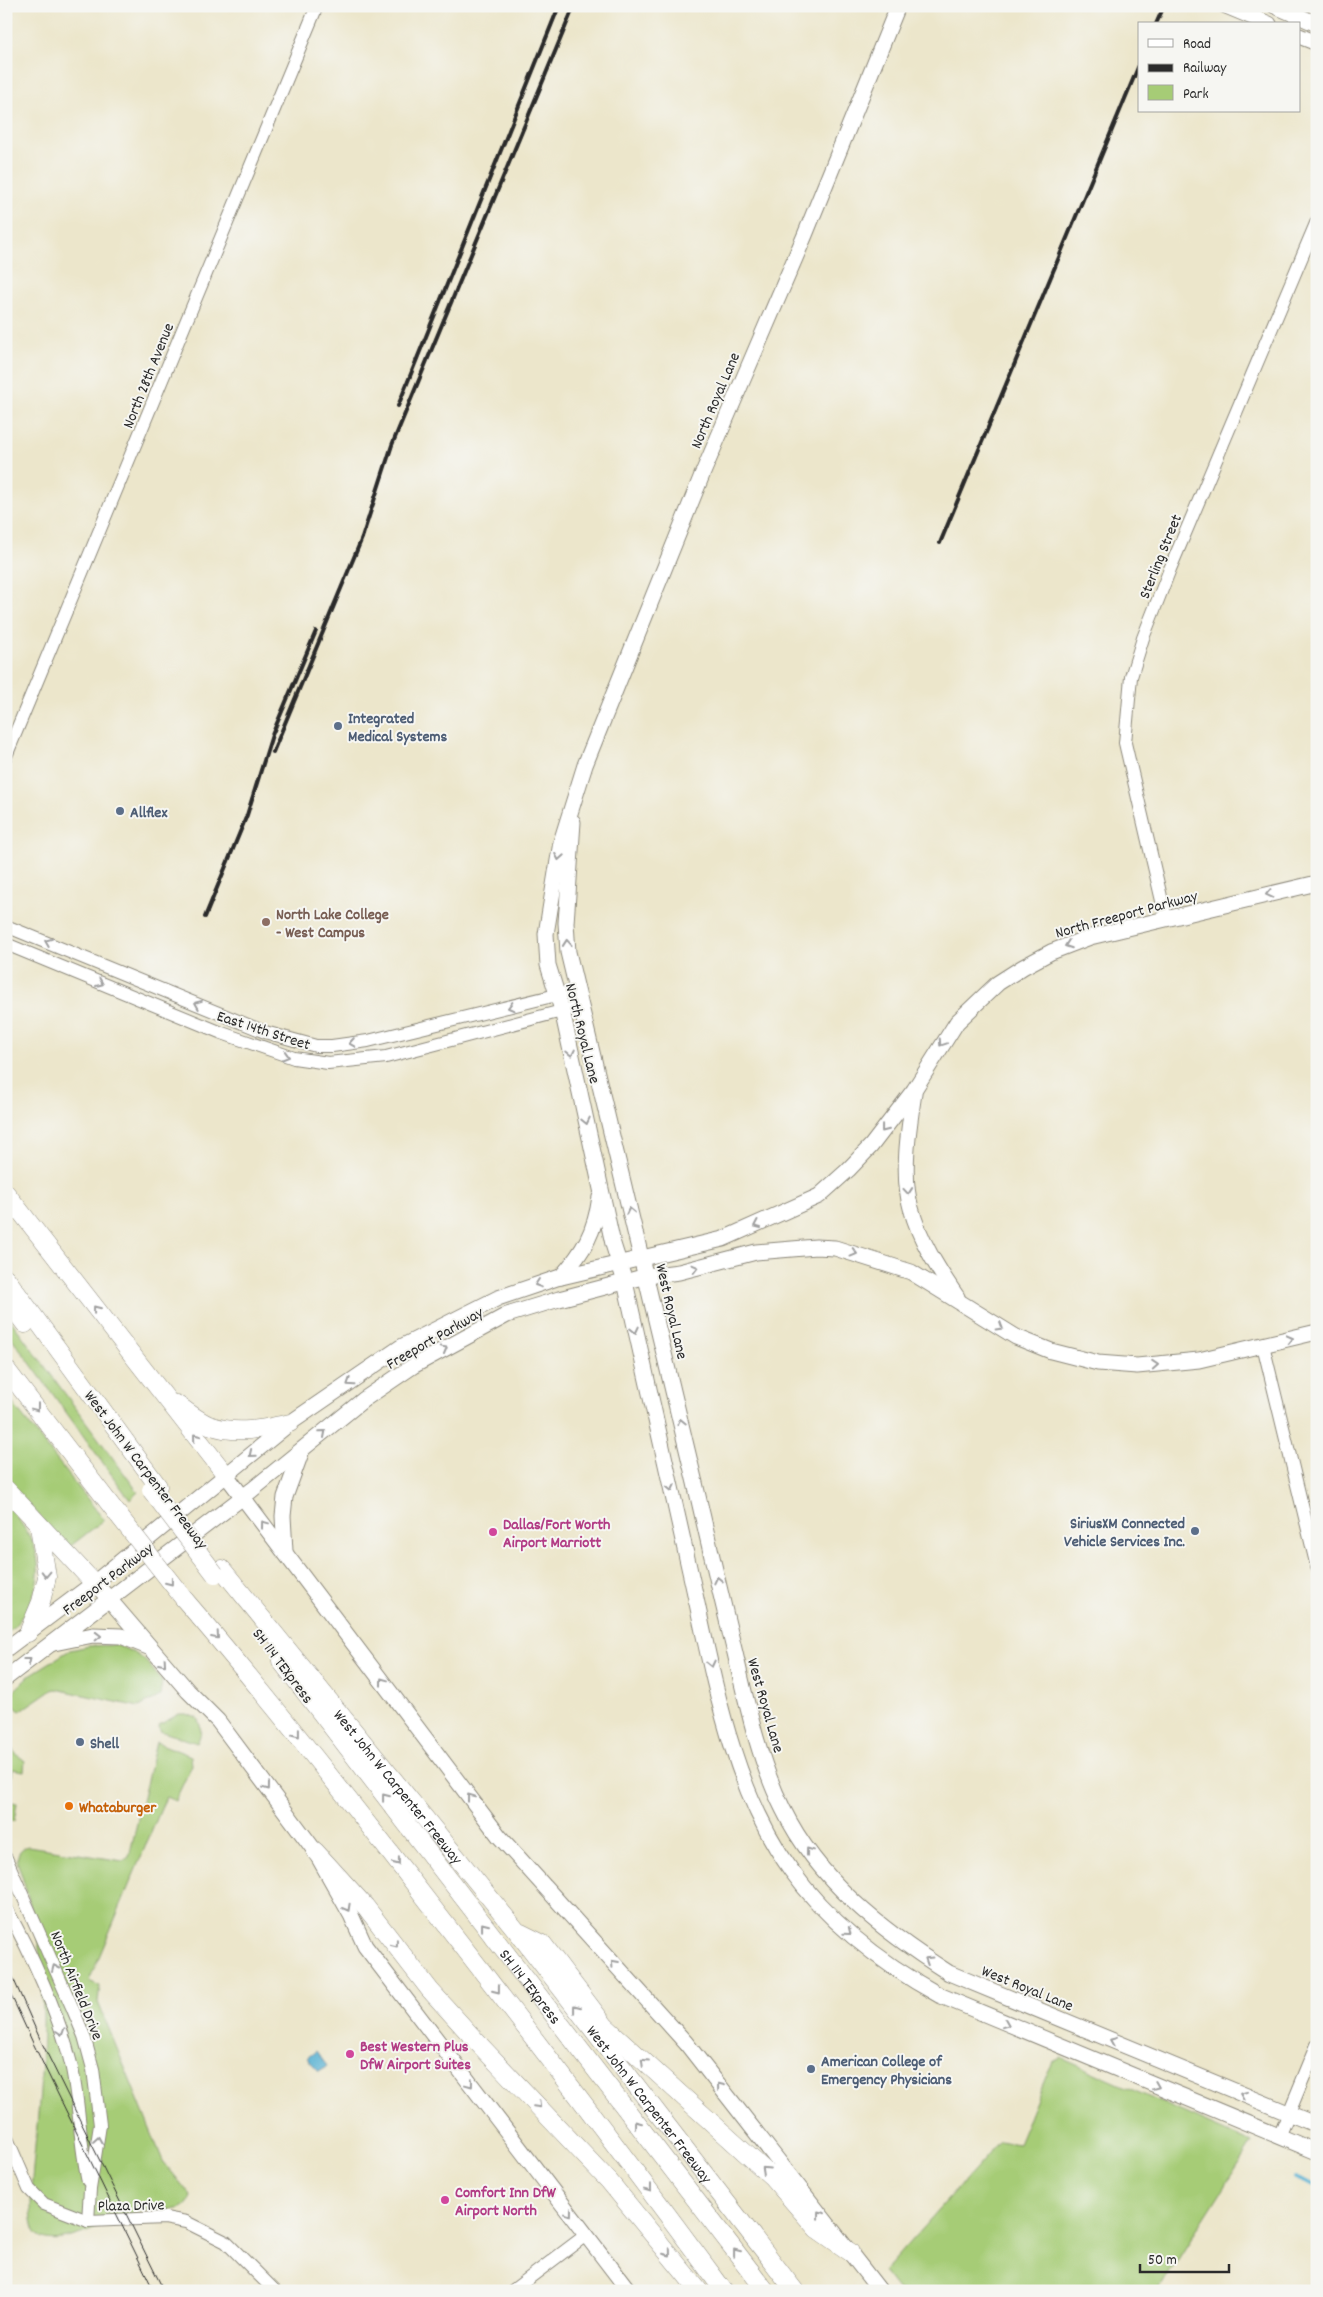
<svg xmlns="http://www.w3.org/2000/svg" width="1323" height="2297" viewBox="0 0 1323 2297" font-family="Dekko,sans-serif">
<style>
.green{fill:#a6cc76;stroke:#687c50}
.water{fill:#54b0d2;stroke:#406e7e}
.lines{fill:none;stroke-linecap:round;stroke-linejoin:round}
.stream{stroke:#54b0d2;stroke-width:4}
.minor-casing{stroke:#8c887b;stroke-width:14}
.major-casing{stroke:#8c887b;stroke-width:17}
.highway-casing{stroke:#8c887b;stroke-width:19}
.minor{stroke:#fff;stroke-width:12}
.major{stroke:#fff;stroke-width:15}
.highway{stroke:#fff;stroke-width:18}
.tram{stroke:#2b2b2b;stroke-width:1}
.rail{stroke:#2b2b2b;stroke-width:4}
.highway-bridge-casing{stroke:#8c887b;stroke-width:19;stroke-linecap:butt}
.highway-bridge{stroke:#fff;stroke-width:18}
.oneway{stroke:#a0a0a0}
.service-dot{fill:#5c6f8a;stroke:#f6f6f2;stroke-width:2}
.education-dot{fill:#8d6e63;stroke:#f6f6f2;stroke-width:2}
.hotel-dot{fill:#d1479c;stroke:#f6f6f2;stroke-width:2}
.food-dot{fill:#e8710a;stroke:#f6f6f2;stroke-width:2}
.labels{text-anchor:middle;stroke-width:4;stroke-linejoin:round;paint-order:stroke}
.street-label{font-size:16px;fill:#2b2b2b;stroke:#f6f6f2}
.service-label{font-size:16px;font-weight:bold;fill:#4e5e75;stroke:#f6f6f2;text-anchor:start}
.education-label{font-size:16px;font-weight:bold;fill:#785e54;stroke:#f6f6f2;text-anchor:start}
.hotel-label{font-size:16px;font-weight:bold;fill:#b23c85;stroke:#f6f6f2;text-anchor:start}
.food-label{font-size:16px;font-weight:bold;fill:#c56008;stroke:#f6f6f2;text-anchor:start}
</style>
<rect width="100%" height="100%" fill="#f6f6f2"/>
<filter id="ink" filterUnits="userSpaceOnUse"><feTurbulence type="fractalNoise" baseFrequency=".02" numOctaves="2"/><feDisplacementMap in="SourceGraphic" scale="10" xChannelSelector="R" yChannelSelector="G"/><feConvolveMatrix kernelMatrix="1 2 1 2 8 2 1 2 1" color-interpolation-filters="sRGB"/></filter>
<filter id="wash" filterUnits="userSpaceOnUse"><feTurbulence type="fractalNoise" baseFrequency=".0096" numOctaves="4" result="noise"/><feDisplacementMap in="SourceGraphic" scale="20" xChannelSelector="R" yChannelSelector="G"/><feGaussianBlur stdDeviation="1.12" result="paint"/><feColorMatrix in="noise" values="0 0 0 0 0 0 0 0 0 0 0 0 0 0 0 0 0 1.4 0 .05"/><feComposite in="paint" operator="in"/></filter>
<g filter="url(#wash)">
<rect width="100%" height="100%" fill="#ece6cb"/>
<g class="green">
<path d="M 6,1314 L 138,1492 L 130,1500 L 6,1330 Z"/>
<path d="M 6,1395 L 104,1520 L 68,1548 L 6,1479 Z"/>
<path d="M 6,1503 C 15,1515 24,1526 31,1539 C 48,1572 33,1611 6,1634 Z"/>
<path d="M 115,1645 C 142,1654 146,1660 162,1682 L 160,1696 L 139,1707 L 56,1689 L 49,1691 L 20,1711 L 10,1703 L 12,1693 L 30,1675 L 70,1650 L 89,1646 Z"/>
<path d="M 179,1714 L 186,1714 L 197,1718 C 202,1728 202,1733 197,1743 L 160,1731 L 159,1725 Z"/>
<path d="M 6,1741 L 15,1753 L 25,1761 L 24,1771 L 13,1769 L 7,1801 L 17,1803 L 14,1821 L 7,1822 Z"/>
<path d="M 156,1742 L 191,1756 L 192,1765 L 175,1801 L 166,1797 L 89,1981 L 100,1986 L 98,2002 L 163,2161 L 191,2196 C 187,2215 167,2208 153,2209 C 144,2210 135,2212 127,2215 C 106,2222 58,2251 38,2235 C 25,2224 34,2163 35,2146 C 42,2076 48,2004 37,1934 C 32,1909 25,1885 17,1861 C 18,1852 20,1849 28,1846 L 123,1861 L 129,1857 Z"/>
<path d="M 1061,2058 L 1252,2143 L 1158,2291 L 898,2291 L 883,2272 L 1000,2141 L 1018,2144 L 1048,2072 L 1053,2062 Z"/>
</g>
<path class="water" d="M 316,2051 L 327,2066 L 319,2071 L 307,2058 Z"/>
<g class="lines">
<path class="stream" d="M 1294,2177 L 1317,2186"/>
</g>
</g>
<g filter="url(#ink)">
<g class="lines">
<defs>
<g id="minor">
<path d="M 6,756 L 317,6"/>
<path d="M 1166,918 L 1125,743 L 1131,677 L 1143,638 L 1170,569 L 1317,221"/>
<path d="M 6,926 L 265,1032 L 316,1046 L 332,1046 L 368,1041 L 577,990"/>
<path d="M 6,944 L 222,1033 L 294,1058 L 328,1063 L 386,1057 L 581,1006"/>
<path d="M 1263,1345 L 1317,1567"/>
<path d="M 6,1858 L 72,2007 L 84,2036 L 93,2069 L 100,2125 L 90,2189 L 88,2221"/>
<path d="M 6,1908 C 31,1953 59,2014 71,2064 C 80,2103 79,2142 88,2181"/>
<path d="M 6,2136 L 29,2189 L 44,2204 L 88,2221 L 165,2218 L 186,2222 L 226,2242 L 275,2291"/>
<path d="M 1279,2137 L 1317,2045"/>
<path d="M 512,2291 L 586,2235"/>
</g>
<g id="major">
<path d="M 898,6 L 805,235 L 702,475 L 585,765 L 561,842 L 546,934 L 548,965 L 562,1010 L 613,1244 L 625,1282 C 647,1380 669,1478 691,1576 C 713,1674 731,1787 791,1870 C 829,1923 883,1964 939,1995 L 1317,2152"/>
<path d="M 1226,6 L 1269,24"/>
<path d="M 1275,6 L 1317,24"/>
<path d="M 1299,36 L 1317,43"/>
<path d="M 573,822 L 566,923 L 568,952 C 609,1129 654,1306 695,1483 C 708,1540 721,1596 735,1653 C 747,1705 759,1761 783,1809 C 818,1881 883,1931 949,1973 L 1317,2125"/>
<path d="M 914,1093 C 909,1126 901,1175 911,1208 C 920,1241 938,1269 957,1297"/>
<path d="M 561,1277 C 584,1251 595,1232 600,1197"/>
<path d="M 226,1475 L 499,1836 L 686,2043 L 880,2291"/>
<path d="M 285,1551 L 283,1516 L 285,1497 L 301,1453"/>
<path d="M 102,1591 L 188,1691 L 218,1721 L 315,1851 L 351,1915 L 365,1946 L 629,2291"/>
<path d="M 54,1643 L 93,1635 L 121,1636 L 148,1647"/>
<path d="M 6,1649 L 94,1583 L 290,1423 L 401,1347 L 498,1298 L 557,1278 L 723,1239 L 819,1196 L 848,1170 L 871,1146 L 914,1090 L 957,1022 L 998,983 L 1023,967 L 1051,952 L 1090,937 L 1317,883"/>
<path d="M 6,1678 L 252,1490 L 363,1400 L 413,1366 L 507,1315 L 559,1299 L 647,1276 L 679,1272 L 756,1252 L 816,1247 L 835,1248 L 911,1272 L 1016,1337 L 1051,1351 L 1098,1363 L 1137,1366 L 1199,1360 L 1317,1332"/>
</g>
<g id="highway">
<path d="M 6,1193 L 226,1475"/>
<path d="M 6,1278 L 158,1486"/>
<path d="M 6,1299 L 25,1324"/>
<path d="M 6,1369 L 119,1516"/>
<path d="M 176,1404 C 186,1410 197,1420 209,1425 C 236,1435 263,1429 290,1423"/>
<path d="M 6,1489 L 94,1583"/>
<path id="s1" d="M 222,1569 L 516,1930 L 795,2291"/>
<path d="M 184,1599 C 270,1699 352,1803 433,1908 C 532,2035 629,2162 724,2291"/>
<path d="M 28,1633 L 41,1602 L 47,1577 L 39,1526"/>
<path id="s2" d="M 281,1661 L 766,2291"/>
<path d="M 315,1851 L 365,1906 L 430,1990 L 477,2042 L 609,2181 L 699,2291"/>
<path d="M 521,1933 L 543,1944 L 605,2026 L 772,2177 L 817,2229 L 850,2252"/>
</g>
</defs>
<use href="#minor" class="minor-casing"/>
<use href="#major" class="major-casing"/>
<use href="#highway" class="highway-casing"/>
<use href="#minor" class="minor"/>
<use href="#major" class="major"/>
<use href="#highway" class="highway"/>
<g class="tram">
<path d="M 6,1962 L 40,2039 L 164,2291"/>
<path d="M 6,1984 L 33,2043 L 154,2291"/>
</g>
<g class="rail">
<path d="M 1156,24 L 1164,6"/>
<path d="M 398,406 L 559,6"/>
<path d="M 940,543 L 1139,65"/>
<path d="M 273,752 L 362,538 L 392,445 L 574,6"/>
<path d="M 205,917 L 247,815 L 272,735 L 316,631"/>
</g>
<defs>
<g id="highway-bridge">
<path d="M 151,1490 L 215,1574"/>
<path d="M 119,1516 L 184,1599"/>
</g>
</defs>
<use href="#highway-bridge" class="highway-bridge-casing"/>
<use href="#highway-bridge" class="highway-bridge"/>
</g>
<defs><path id="oneway-chevron" d="M-2-3.5L2.5 0L-2 3.5" fill="none" stroke-width="1.6" stroke-linecap="round" stroke-linejoin="round" transform="scale(1.25)"/></defs>
<g class="oneway">
<use href="#oneway-chevron" transform="translate(559 857) rotate(100)"/>
<use href="#oneway-chevron" transform="translate(1269 894) rotate(167)"/>
<use href="#oneway-chevron" transform="translate(48 942) rotate(-158)"/>
<use href="#oneway-chevron" transform="translate(567 943) rotate(-95)"/>
<use href="#oneway-chevron" transform="translate(1068 945) rotate(160)"/>
<use href="#oneway-chevron" transform="translate(100 983) rotate(23)"/>
<use href="#oneway-chevron" transform="translate(198 1004) rotate(-158)"/>
<use href="#oneway-chevron" transform="translate(511 1007) rotate(166)"/>
<use href="#oneway-chevron" transform="translate(352 1043) rotate(171)"/>
<use href="#oneway-chevron" transform="translate(942 1043) rotate(124)"/>
<use href="#oneway-chevron" transform="translate(571 1053) rotate(78)"/>
<use href="#oneway-chevron" transform="translate(286 1056) rotate(17)"/>
<use href="#oneway-chevron" transform="translate(586 1121) rotate(77)"/>
<use href="#oneway-chevron" transform="translate(884 1129) rotate(128)"/>
<use href="#oneway-chevron" transform="translate(908 1191) rotate(85)"/>
<use href="#oneway-chevron" transform="translate(630 1211) rotate(-103)"/>
<use href="#oneway-chevron" transform="translate(757 1225) rotate(156)"/>
<use href="#oneway-chevron" transform="translate(854 1253) rotate(15)"/>
<use href="#oneway-chevron" transform="translate(695 1268) rotate(-15)"/>
<use href="#oneway-chevron" transform="translate(538 1284) rotate(161)"/>
<use href="#oneway-chevron" transform="translate(96 1309) rotate(-128)"/>
<use href="#oneway-chevron" transform="translate(1000 1327) rotate(31)"/>
<use href="#oneway-chevron" transform="translate(635 1330) rotate(77)"/>
<use href="#oneway-chevron" transform="translate(1290 1339) rotate(-14)"/>
<use href="#oneway-chevron" transform="translate(444 1349) rotate(-29)"/>
<use href="#oneway-chevron" transform="translate(1155 1365) rotate(-4)"/>
<use href="#oneway-chevron" transform="translate(350 1383) rotate(147)"/>
<use href="#oneway-chevron" transform="translate(36 1408) rotate(53)"/>
<use href="#oneway-chevron" transform="translate(681 1422) rotate(-103)"/>
<use href="#oneway-chevron" transform="translate(323 1433) rotate(-41)"/>
<use href="#oneway-chevron" transform="translate(196 1437) rotate(-129)"/>
<use href="#oneway-chevron" transform="translate(252 1454) rotate(141)"/>
<use href="#oneway-chevron" transform="translate(671 1488) rotate(77)"/>
<use href="#oneway-chevron" transform="translate(264 1524) rotate(-127)"/>
<use href="#oneway-chevron" transform="translate(46 1574) rotate(92)"/>
<use href="#oneway-chevron" transform="translate(718 1580) rotate(-103)"/>
<use href="#oneway-chevron" transform="translate(170 1582) rotate(52)"/>
<use href="#oneway-chevron" transform="translate(98 1636) rotate(-1)"/>
<use href="#oneway-chevron" transform="translate(216 1636) rotate(49)"/>
<use href="#oneway-chevron" transform="translate(28 1661) rotate(-38)"/>
<use href="#oneway-chevron" transform="translate(163 1663) rotate(49)"/>
<use href="#oneway-chevron" transform="translate(711 1664) rotate(77)"/>
<use href="#oneway-chevron" transform="translate(383 1681) rotate(-127)"/>
<use href="#oneway-chevron" transform="translate(297 1734) rotate(52)"/>
<use href="#oneway-chevron" transform="translate(267 1787) rotate(53)"/>
<use href="#oneway-chevron" transform="translate(385 1797) rotate(-128)"/>
<use href="#oneway-chevron" transform="translate(470 1797) rotate(-127)"/>
<use href="#oneway-chevron" transform="translate(809 1851) rotate(-127)"/>
<use href="#oneway-chevron" transform="translate(397 1862) rotate(52)"/>
<use href="#oneway-chevron" transform="translate(347 1908) rotate(61)"/>
<use href="#oneway-chevron" transform="translate(484 1926) rotate(-128)"/>
<use href="#oneway-chevron" transform="translate(848 1932) rotate(39)"/>
<use href="#oneway-chevron" transform="translate(395 1944) rotate(52)"/>
<use href="#oneway-chevron" transform="translate(928 1960) rotate(-148)"/>
<use href="#oneway-chevron" transform="translate(614 1963) rotate(-132)"/>
<use href="#oneway-chevron" transform="translate(55 1968) rotate(-114)"/>
<use href="#oneway-chevron" transform="translate(497 1990) rotate(52)"/>
<use href="#oneway-chevron" transform="translate(576 2008) rotate(-128)"/>
<use href="#oneway-chevron" transform="translate(1006 2024) rotate(22)"/>
<use href="#oneway-chevron" transform="translate(61 2032) rotate(72)"/>
<use href="#oneway-chevron" transform="translate(1113 2041) rotate(-158)"/>
<use href="#oneway-chevron" transform="translate(644 2062) rotate(-136)"/>
<use href="#oneway-chevron" transform="translate(470 2084) rotate(53)"/>
<use href="#oneway-chevron" transform="translate(720 2086) rotate(-129)"/>
<use href="#oneway-chevron" transform="translate(1156 2086) rotate(22)"/>
<use href="#oneway-chevron" transform="translate(1243 2095) rotate(-158)"/>
<use href="#oneway-chevron" transform="translate(538 2105) rotate(46)"/>
<use href="#oneway-chevron" transform="translate(637 2124) rotate(-128)"/>
<use href="#oneway-chevron" transform="translate(98 2140) rotate(-81)"/>
<use href="#oneway-chevron" transform="translate(765 2170) rotate(-137)"/>
<use href="#oneway-chevron" transform="translate(649 2189) rotate(53)"/>
<use href="#oneway-chevron" transform="translate(569 2213) rotate(53)"/>
<use href="#oneway-chevron" transform="translate(820 2214) rotate(-128)"/>
<use href="#oneway-chevron" transform="translate(736 2252) rotate(-128)"/>
<use href="#oneway-chevron" transform="translate(668 2253) rotate(51)"/>
</g>
</g>
<g class="service-dot">
<circle cx="338" cy="726" r="5"/>
<circle cx="120" cy="811" r="5"/>
<circle cx="1195" cy="1531" r="5"/>
<circle cx="80" cy="1742" r="5"/>
<circle cx="811" cy="2069" r="5"/>
</g>
<circle class="education-dot" cx="266" cy="922" r="5"/>
<g class="hotel-dot">
<circle cx="493" cy="1532" r="5"/>
<circle cx="350" cy="2054" r="5"/>
<circle cx="445" cy="2200" r="5"/>
</g>
<circle class="food-dot" cx="69" cy="1806" r="5"/>
<g class="labels">
<g class="street-label">
<text transform="translate(147 375) rotate(-68)" y="6">North 28th Avenue</text>
<text transform="translate(714 400) rotate(-67)" y="6">North Royal Lane</text>
<text transform="translate(1159 556) rotate(-68)" y="6">Sterling Street</text>
<text transform="translate(1126 913) rotate(-15)" y="6">North Freeport Parkway</text>
<text transform="translate(264 1029) rotate(18)" y="6">East 14th Street</text>
<text transform="translate(584 1033) rotate(76)" y="6">North Royal Lane</text>
<text transform="translate(673 1311) rotate(77)" y="6">West Royal Lane</text>
<text transform="translate(434 1337) rotate(-30)" y="6">Freeport Parkway</text>
<text transform="translate(147 1469) rotate(53)" y="6">West John W Carpenter Freeway</text>
<text transform="translate(107 1578) rotate(-37)" y="6">Freeport Parkway</text>
<text transform="translate(284 1665) rotate(53)" y="6">SH 114 TEXpress</text>
<text transform="translate(767 1705) rotate(74)" y="6">West Royal Lane</text>
<text dy="6" stroke="none"><textPath href="#s1" startOffset="280">West John W Carpenter Freeway</textPath></text>
<text transform="translate(78 1985) rotate(68)" y="6">North Airfield Drive</text>
<text dy="6" stroke="none"><textPath href="#s2" startOffset="410">SH 114 TEXpress</textPath></text>
<text transform="translate(1028 1987) rotate(22)" y="6">West Royal Lane</text>
<text dy="6" stroke="none"><textPath href="#s1" startOffset="685">West John W Carpenter Freeway</textPath></text>
<text transform="translate(131 2204) rotate(-1)" y="6">Plaza Drive</text>
</g>
<g class="service-label">
<text x="348" y="723">Integrated<tspan x="348" dy="18">Medical Systems</tspan></text>
<text x="130" y="817">Allflex</text>
<text x="1185" y="1528" text-anchor="end">SiriusXM Connected<tspan x="1185" dy="18">Vehicle Services Inc.</tspan></text>
<text x="90" y="1748">Shell</text>
<text x="821" y="2066">American College of<tspan x="821" dy="18">Emergency Physicians</tspan></text>
</g>
<g class="education-label">
<text x="276" y="919">North Lake College<tspan x="276" dy="18">- West Campus</tspan></text>
</g>
<g class="hotel-label">
<text x="503" y="1529">Dallas/Fort Worth<tspan x="503" dy="18">Airport Marriott</tspan></text>
<text x="360" y="2051">Best Western Plus<tspan x="360" dy="18">DfW Airport Suites</tspan></text>
<text x="455" y="2197">Comfort Inn DfW<tspan x="455" dy="18">Airport North</tspan></text>
</g>
<g class="food-label">
<text x="79" y="1812">Whataburger</text>
</g>
</g>
<rect width="1323" height="2297" fill="none" stroke="#f6f6f2" stroke-width="25"/>
<rect x="1138" y="22" width="162" height="90" fill="#f6f6f2" stroke="#a5a5a2"/>
<rect x="1148" y="39" width="25" height="8" fill="#ffffff" stroke="#a5a5a2"/>
<text x="1183" y="48" font-size="15" fill="#2b2b2b">Road</text>
<rect x="1148" y="64" width="25" height="8" fill="#2b2b2b" stroke="#a5a5a2"/>
<text x="1183" y="72" font-size="15" fill="#2b2b2b">Railway</text>
<rect x="1148" y="85" width="25" height="15" fill="#a6cc76" stroke="#a5a5a2"/>
<text x="1183" y="98" font-size="15" fill="#2b2b2b">Park</text>
<path d="M1140 2264v8h89v-8" fill="none" stroke="#2b2b2b" stroke-width="2.5"/>
<text x="1148" y="2264" font-size="15" fill="#2b2b2b" stroke="#f6f6f2" stroke-width="4" paint-order="stroke">50 m</text>
</svg>
